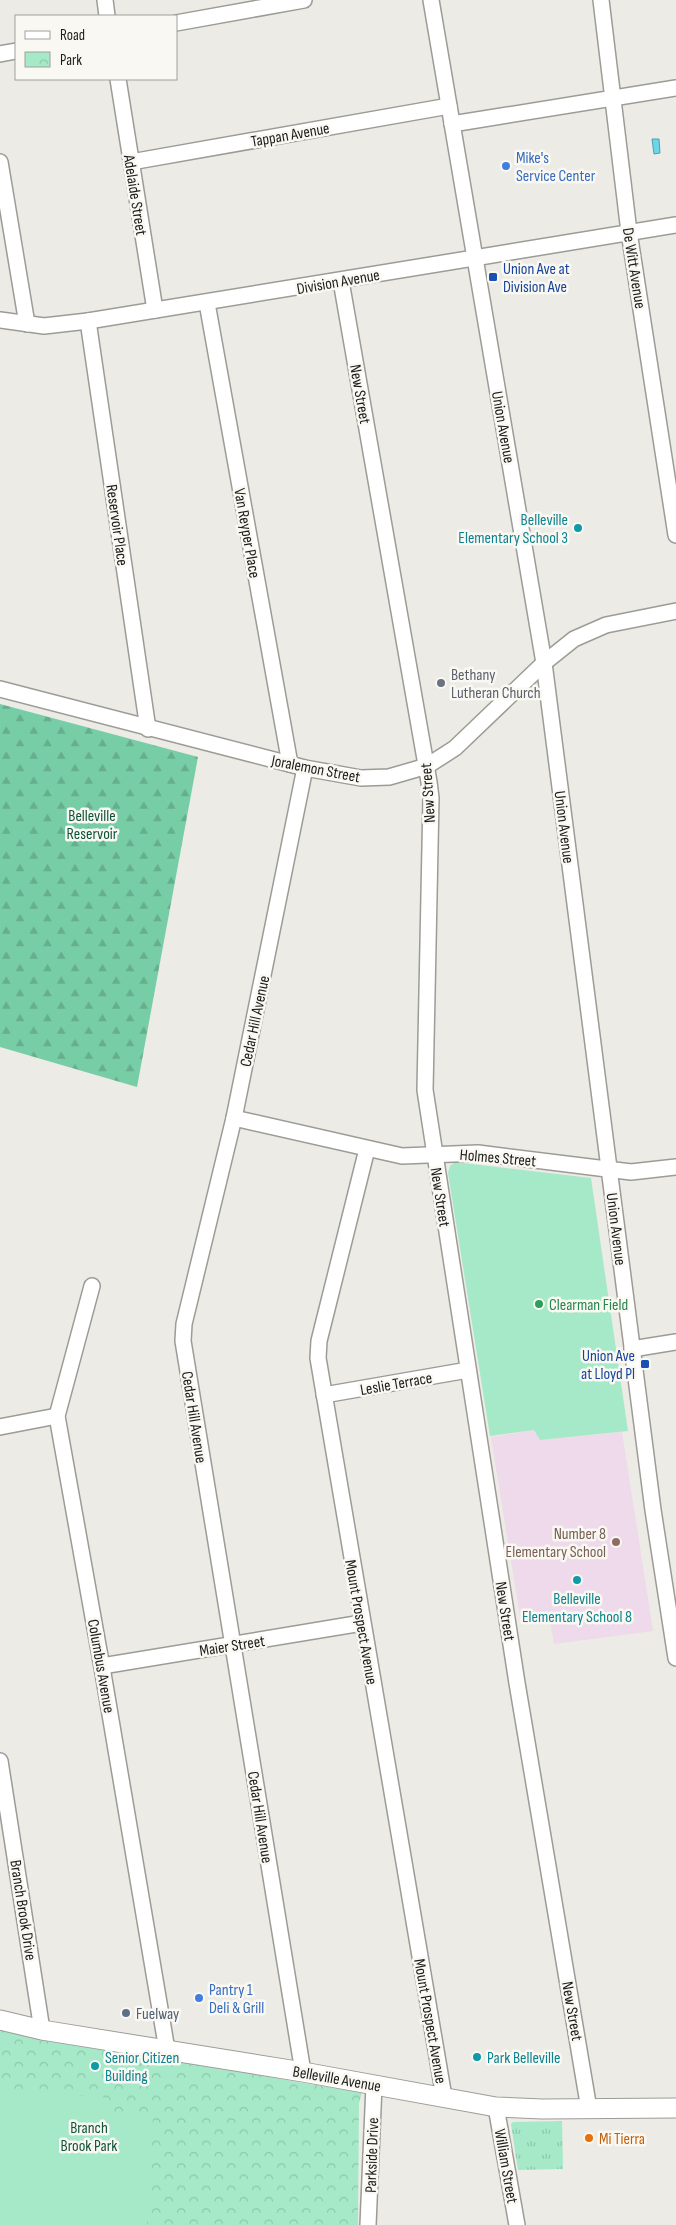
<svg xmlns="http://www.w3.org/2000/svg" width="676" height="2225" viewBox="0 0 676 2225" font-family="'Sofia Sans Condensed',sans-serif">
<style>
.education{fill:#eedaea}
.grass{fill:url(#grass-tufts)}
.forest{fill:url(#forest-firs)}
.park{fill:url(#park-crowns)}
.pitch{fill:#a5e9c8}
.water{fill:#6ad6e8;stroke:#539eaa}
.lines{fill:none;stroke-linecap:round;stroke-linejoin:round}
.minor-casing{stroke:#9d9b96;stroke-width:18}
.major-casing{stroke:#9d9b96;stroke-width:21}
.minor{stroke:#fff;stroke-width:15}
.major{stroke:#fff;stroke-width:19}
.shop-dot{fill:#3f7fe0;stroke:#faf8f2;stroke-width:2}
.transit-dot{fill:#1a4fb4;stroke:#faf8f2;stroke-width:2}
.culture-dot{fill:#0f9aa8;stroke:#faf8f2;stroke-width:2}
.worship-dot{fill:#6b7280;stroke:#faf8f2;stroke-width:2}
.leisure-dot{fill:#2e9e5b;stroke:#faf8f2;stroke-width:2}
.education-dot{fill:#8d6e63;stroke:#faf8f2;stroke-width:2}
.service-dot{fill:#5c6f8a;stroke:#faf8f2;stroke-width:2}
.food-dot{fill:#e8710a;stroke:#faf8f2;stroke-width:2}
.labels{text-anchor:middle;stroke-width:5;stroke-linejoin:round;paint-order:stroke}
.street-label{font-size:16px;fill:#1c1b19;stroke:#faf8f2}
.shop-label{font-size:16px;fill:#366cbe;stroke:#faf8f2;text-anchor:start}
.transit-label{font-size:16px;fill:#164399;stroke:#faf8f2;text-anchor:start}
.culture-label{font-size:16px;fill:#0d838f;stroke:#faf8f2;text-anchor:start}
.worship-label{font-size:16px;fill:#5b616d;stroke:#faf8f2;text-anchor:start}
.park-label{font-size:16px;fill:#0d533a;stroke:#faf8f2}
.leisure-label{font-size:16px;fill:#27864d;stroke:#faf8f2;text-anchor:start}
.education-label{font-size:16px;fill:#785e54;stroke:#faf8f2;text-anchor:end}
.service-label{font-size:16px;fill:#4e5e75;stroke:#faf8f2;text-anchor:start}
.food-label{font-size:16px;fill:#c56008;stroke:#faf8f2;text-anchor:start}
</style>
<defs>
<pattern id="grass-tufts" width="24" height="20" patternUnits="userSpaceOnUse" patternTransform="scale(1.25)"><rect width="24" height="20" fill="#a5e9c8"/><path d="M3 7l-1-3M5 7V3M7 7l1-3M15 17l-1-3M17 17v-4M19 17l1-3" fill="none" stroke="#8dc7ab"/></pattern>
<pattern id="forest-firs" width="22" height="20" patternUnits="userSpaceOnUse" patternTransform="scale(1.25)"><rect width="22" height="20" fill="#77cda6"/><path d="M5 1l3.5 6h-7zM16 11l3.5 6h-7z" fill="#66af8e"/></pattern>
<pattern id="park-crowns" width="20" height="18" patternUnits="userSpaceOnUse" patternTransform="scale(1.25)"><rect width="20" height="18" fill="#a5e9c8"/><path d="M2 6a3 3 0 1 1 6 0M12 15a3 3 0 1 1 6 0" fill="none" stroke="#8dc7ab"/></pattern>
</defs>
<rect width="100%" height="100%" fill="#ecebe5"/>
<path class="education" d="M 534,1430 L 541,1440 L 622,1432 L 653,1631 L 554,1644 L 548,1611 L 520,1616 L 491,1437 Z"/>
<path class="grass" d="M 562,2121 L 563,2169 L 518,2170 L 511,2124 L 513,2122 Z"/>
<path class="forest" d="M 0,704 L 198,757 L 137,1087 L 0,1047 Z"/>
<path class="park" d="M 0,2028 L 66,2042 L 362,2093 L 359,2103 L 358,2225 L 0,2225 Z"/>
<g class="pitch">
<path d="M 455,1162 L 591,1178 L 628,1431 L 540,1440 L 534,1430 L 490,1436 L 448,1173 L 450,1166 Z"/>
<path d="M 0,2089 L 109,2098 L 107,2114 L 153,2116 L 147,2225 L 0,2225 Z"/>
</g>
<path class="water" d="M 652,139 L 659,139 L 660,153 L 654,154 Z"/>
<g class="lines">
<defs>
<g id="minor">
<path d="M 105,0 L 107,16"/>
<path d="M 431,0 L 544,663 L 653,1510 L 676,1658"/>
<path d="M 601,0 L 629,232 L 676,535"/>
<path d="M 176,23 L 304,0"/>
<path d="M 0,54 L 16,51"/>
<path d="M 118,79 L 155,310"/>
<path d="M 452,124 L 676,88"/>
<path d="M 0,162 L 27,324"/>
<path d="M 131,162 L 449,106"/>
<path d="M 341,281 L 429,782 L 431,798 L 425,1090 L 517,1683 L 589,2109"/>
<path d="M 207,303 L 290,764"/>
<path d="M 0,320 L 44,326 L 88,321 L 676,225"/>
<path d="M 88,321 L 148,729"/>
<path d="M 0,689 L 305,768 L 361,778 L 389,777 L 427,766 L 455,748 L 544,663 L 574,639 L 606,625 L 676,611"/>
<path d="M 234,1118 L 402,1156 L 478,1153 L 631,1172 L 676,1167"/>
<path d="M 367,1149 L 319,1341 L 318,1358 L 444,2097"/>
<path d="M 92,1286 L 57,1416 L 103,1673 L 167,2050"/>
<path d="M 632,1349 L 676,1342"/>
<path d="M 324,1395 L 468,1370"/>
<path d="M 0,1427 L 57,1416"/>
<path d="M 102,1666 L 362,1623"/>
<path d="M 0,1761 L 42,2030"/>
<path d="M 303,2072 L 183,1341 L 184,1324 L 234,1118 L 305,768"/>
<path d="M 496,2107 L 517,2225"/>
<path d="M 368,2225 L 374,2085"/>
</g>
<path id="major" d="M 0,2020 L 42,2030 L 303,2072 L 496,2107 L 542,2109 L 676,2108"/>
</defs>
<use href="#minor" class="minor-casing"/>
<use href="#major" class="major-casing"/>
<use href="#minor" class="minor"/>
<use href="#major" class="major"/>
</g>
<g class="shop-dot">
<circle cx="506" cy="166" r="5"/>
<circle cx="199" cy="1998" r="5"/>
</g>
<g class="transit-dot">
<rect x="488" y="272" width="10" height="10" rx="2.5"/>
<rect x="640" y="1359" width="10" height="10" rx="2.5"/>
</g>
<g class="culture-dot">
<circle cx="578" cy="528" r="5"/>
<circle cx="577" cy="1580" r="5"/>
<circle cx="477" cy="2057" r="5"/>
<circle cx="95" cy="2066" r="5"/>
</g>
<circle class="worship-dot" cx="441" cy="683" r="5"/>
<circle class="leisure-dot" cx="539" cy="1304" r="5"/>
<circle class="education-dot" cx="616" cy="1542" r="5"/>
<circle class="service-dot" cx="126" cy="2013" r="5"/>
<circle class="food-dot" cx="589" cy="2138" r="5"/>
<g class="labels">
<g class="street-label">
<text transform="translate(290 134) rotate(-10)" y="6">Tappan Avenue</text>
<text transform="translate(136 195) rotate(81)" y="6">Adelaide Street</text>
<text transform="translate(635 268) rotate(81)" y="6">De Witt Avenue</text>
<text transform="translate(338 281) rotate(-10)" y="6">Division Avenue</text>
<text transform="translate(361 394) rotate(80)" y="6">New Street</text>
<text transform="translate(504 427) rotate(80)" y="6">Union Avenue</text>
<text transform="translate(118 525) rotate(82)" y="6">Reservoir Place</text>
<text transform="translate(248 533) rotate(80)" y="6">Van Reyper Place</text>
<text transform="translate(316 768) rotate(11)" y="6">Joralemon Street</text>
<text transform="translate(427 793) rotate(-94)" y="6">New Street</text>
<text transform="translate(565 827) rotate(83)" y="6">Union Avenue</text>
<text transform="translate(254 1021) rotate(-78)" y="6">Cedar Hill Avenue</text>
<text transform="translate(498 1157) rotate(5)" y="6">Holmes Street</text>
<text transform="translate(441 1197) rotate(81)" y="6">New Street</text>
<text transform="translate(617 1229) rotate(83)" y="6">Union Avenue</text>
<text transform="translate(396 1383) rotate(-10)" y="6">Leslie Terrace</text>
<text transform="translate(195 1417) rotate(81)" y="6">Cedar Hill Avenue</text>
<text transform="translate(506 1611) rotate(81)" y="6">New Street</text>
<text transform="translate(362 1622) rotate(80)" y="6">Mount Prospect Avenue</text>
<text transform="translate(232 1645) rotate(-9)" y="6">Maier Street</text>
<text transform="translate(102 1666) rotate(80)" y="6">Columbus Avenue</text>
<text transform="translate(261 1817) rotate(81)" y="6">Cedar Hill Avenue</text>
<text transform="translate(24 1910) rotate(81)" y="6">Branch Brook Drive</text>
<text transform="translate(573 2011) rotate(80)" y="6">New Street</text>
<text transform="translate(431 2021) rotate(80)" y="6">Mount Prospect Avenue</text>
<text transform="translate(337 2078) rotate(10)" y="6">Belleville Avenue</text>
<text transform="translate(371 2155) rotate(-88)" y="6">Parkside Drive</text>
<text transform="translate(507 2166) rotate(80)" y="6">William Street</text>
</g>
<g class="shop-label">
<text x="516" y="163">Mike's<tspan x="516" dy="18">Service Center</tspan></text>
<text x="209" y="1995">Pantry 1<tspan x="209" dy="18">Deli &amp; Grill</tspan></text>
</g>
<g class="transit-label">
<text x="503" y="274">Union Ave at<tspan x="503" dy="18">Division Ave</tspan></text>
<text x="635" y="1361" text-anchor="end">Union Ave<tspan x="635" dy="18">at Lloyd Pl</tspan></text>
</g>
<g class="culture-label">
<text x="568" y="525" text-anchor="end">Belleville<tspan x="568" dy="18">Elementary School 3</tspan></text>
<text x="577" y="1604" text-anchor="middle">Belleville<tspan x="577" dy="18">Elementary School 8</tspan></text>
<text x="105" y="2063">Senior Citizen<tspan x="105" dy="18">Building</tspan></text>
<text x="487" y="2063">Park Belleville</text>
</g>
<g class="worship-label">
<text x="451" y="680">Bethany<tspan x="451" dy="18">Lutheran Church</tspan></text>
</g>
<g class="park-label">
<text x="92" y="821">Belleville<tspan x="92" dy="18">Reservoir</tspan></text>
<text x="89" y="2133">Branch<tspan x="89" dy="18">Brook Park</tspan></text>
</g>
<g class="leisure-label">
<text x="549" y="1310">Clearman Field</text>
</g>
<g class="education-label">
<text x="606" y="1539">Number 8<tspan x="606" dy="18">Elementary School</tspan></text>
</g>
<g class="service-label">
<text x="136" y="2019">Fuelway</text>
</g>
<g class="food-label">
<text x="599" y="2144">Mi Tierra</text>
</g>
</g>
<rect x="15" y="15" width="162" height="65" fill="#faf8f2" stroke="#a1a09b"/>
<rect x="25" y="31" width="25" height="8" fill="#ffffff" stroke="#a1a09b"/>
<text x="60" y="40" font-size="15" fill="#1c1b19">Road</text>
<rect x="25" y="52" width="25" height="15" fill="url(#park-crowns)" stroke="#a1a09b"/>
<text x="60" y="65" font-size="15" fill="#1c1b19">Park</text>
</svg>
